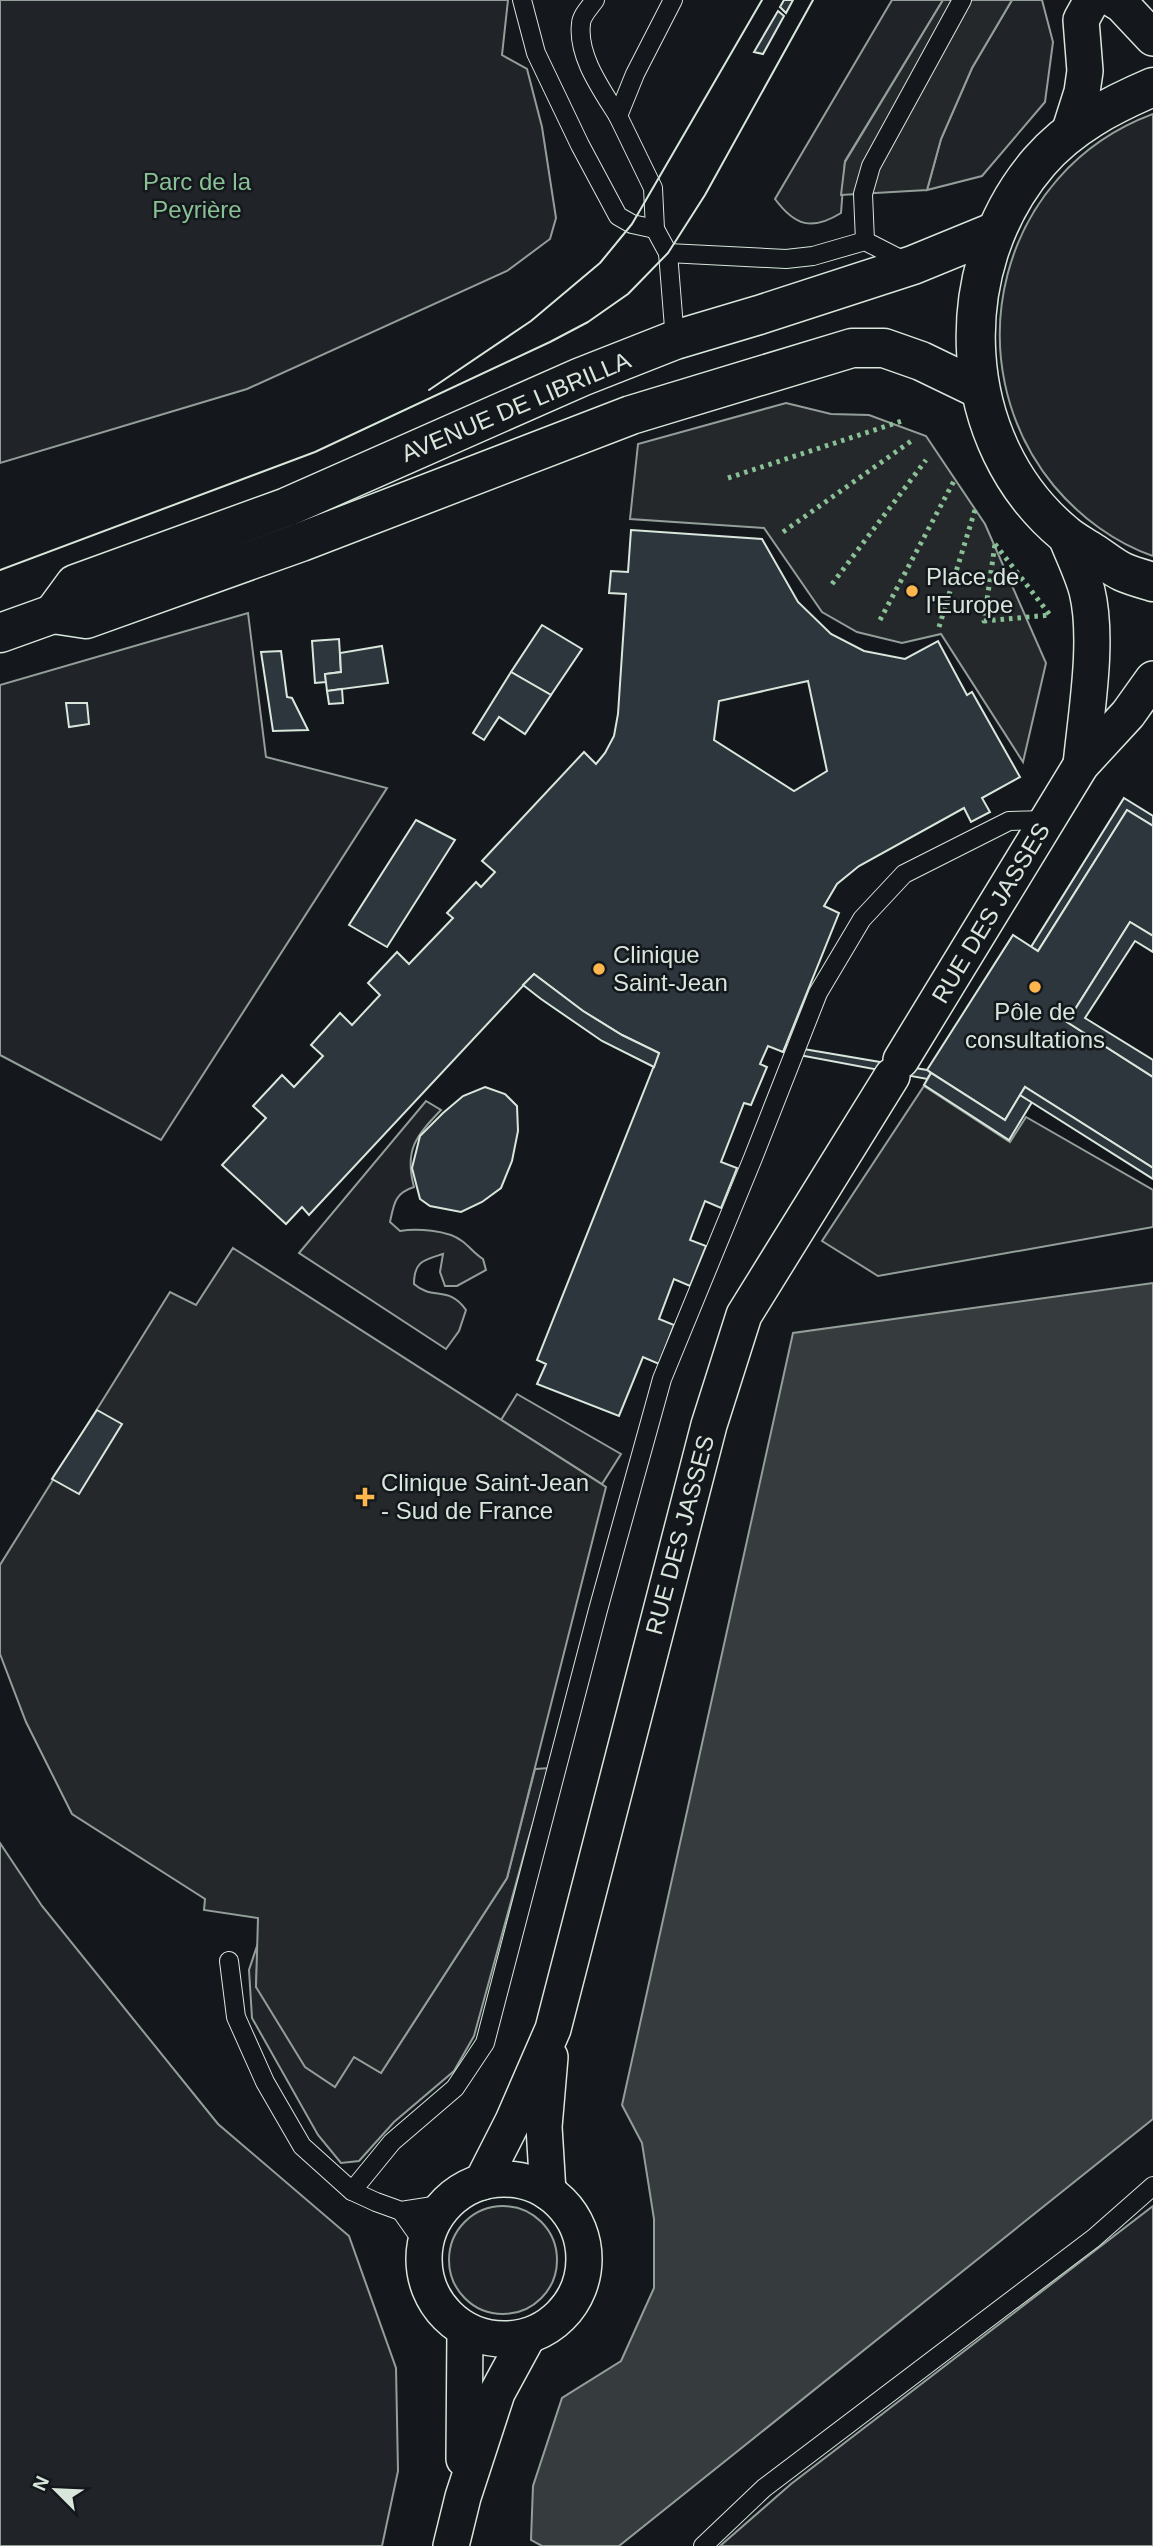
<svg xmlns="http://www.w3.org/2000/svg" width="1153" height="2546" viewBox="0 0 1153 2546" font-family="Helvetica,sans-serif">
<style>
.green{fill:#202428;stroke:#939e99;stroke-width:2}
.parking{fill:#24282b;stroke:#939e99;stroke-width:2}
.water{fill:#363b3e;stroke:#939e99;stroke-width:2}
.building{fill:#2c363c;stroke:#d8e6dc;stroke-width:2;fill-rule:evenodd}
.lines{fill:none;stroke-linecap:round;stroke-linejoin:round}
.lane-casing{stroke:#d8e6dc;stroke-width:20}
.street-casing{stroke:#d8e6dc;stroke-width:38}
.primary-casing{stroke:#d8e6dc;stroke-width:41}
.lane{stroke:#14181c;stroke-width:18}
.street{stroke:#14181c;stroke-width:35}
.primary{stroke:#14181c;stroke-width:38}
.tram{stroke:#d8e6dc;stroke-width:2}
.hedge{stroke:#8ac095;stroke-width:5;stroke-dasharray:3.5 5;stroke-linecap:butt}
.poi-dot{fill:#ffb74d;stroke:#14181c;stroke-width:2.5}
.labels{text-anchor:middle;stroke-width:5;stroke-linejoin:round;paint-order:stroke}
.park-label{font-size:24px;fill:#8ac095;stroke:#14181c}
.street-label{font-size:24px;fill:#d8e6dc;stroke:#14181c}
.poi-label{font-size:24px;fill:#d8e6dc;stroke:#14181c;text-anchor:start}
</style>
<rect width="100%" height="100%" fill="#14181c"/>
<g class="green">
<path d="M 0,0 L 508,0 L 502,55 L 527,69 L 542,127 L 556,218 L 550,239 L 507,271 L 247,389 L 0,463 Z"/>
<path d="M 892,0 L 943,0 L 845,161 L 841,213 C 812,231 795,226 775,199 Z"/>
<path d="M 1012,0 L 1042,0 L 1053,42 L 1045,102 L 982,176 L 927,190 L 941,139 L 972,68 Z"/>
<path d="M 1153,114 L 1153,556 C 1115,543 1080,517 1054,486 C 952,361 999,171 1153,114 Z"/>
<path d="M 248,613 L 266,757 L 387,788 L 161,1140 L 0,1055 L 0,685 Z"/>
<path d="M 426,1101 L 441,1110 C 416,1136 404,1150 414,1187 C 395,1193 394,1203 390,1222 L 400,1231 C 416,1228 448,1230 462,1241 C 469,1246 475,1254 483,1259 L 486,1270 L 457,1286 L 445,1286 L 440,1272 L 443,1254 C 424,1260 414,1261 414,1284 C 433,1301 449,1285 466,1310 L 459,1331 L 446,1349 L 299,1253 Z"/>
<path d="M 517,1394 L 621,1454 L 602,1484 L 501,1420 Z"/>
<path d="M 550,1768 L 528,1840 L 474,2036 L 454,2071 L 394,2122 L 359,2161 L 341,2163 L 318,2135 L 252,2018 L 249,1970 L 258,1943 L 256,1987 L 354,2057 L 381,2073 L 507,1878 L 535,1769 Z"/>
<path d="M 0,1843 L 42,1906 L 218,2124 L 349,2236 L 396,2368 L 398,2471 L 382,2546 L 0,2546 Z"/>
<circle cx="503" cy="2260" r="54"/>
<path d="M 1153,2206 L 1153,2546 L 720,2546 L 791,2484 Z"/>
</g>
<g class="parking">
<path d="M 943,0 L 1012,0 L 972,68 L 941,139 L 927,190 L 841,195 L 845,162 Z"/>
<path d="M 786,403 L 831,414 L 869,415 L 926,436 L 985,524 L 1046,663 L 1023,762 L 941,634 L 902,643 L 857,632 L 822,612 L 764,528 L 630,519 L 638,444 Z"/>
<path d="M 924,1086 L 1010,1142 L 1026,1117 L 1153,1190 L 1153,1227 L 878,1276 L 822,1241 Z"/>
<path d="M 233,1248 L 606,1487 L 507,1878 L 381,2073 L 354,2057 L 335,2087 L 305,2067 L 256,1987 L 258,1918 L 204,1910 L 205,1899 L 72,1814 L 26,1722 L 0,1654 L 0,1565 L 170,1292 L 196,1305 Z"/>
</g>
<path class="water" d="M 1153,1283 L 1153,2119 L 619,2546 L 542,2546 L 531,2540 L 533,2486 L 562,2398 L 621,2361 L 654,2288 L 654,2219 L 642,2143 L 622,2105 L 793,1333 Z"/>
<g class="building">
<path d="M 784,0 L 793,0 L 786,13 L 780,7 Z"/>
<path d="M 778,11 L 784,16 L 763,54 L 754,52 Z"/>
<path d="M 631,530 L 762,539 L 798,602 L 831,634 L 864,651 L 905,659 L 938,641 L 967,695 L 972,692 L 1020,777 L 982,798 L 990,812 L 971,822 L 964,808 L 859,866 L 837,884 L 824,906 L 839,913 L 783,1052 L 768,1046 L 760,1064 L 767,1067 L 751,1105 L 744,1103 L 721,1162 L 737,1168 L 721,1208 L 705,1201 L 690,1240 L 706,1246 L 690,1286 L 674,1279 L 659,1319 L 674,1325 L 659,1364 L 643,1357 L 619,1416 L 537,1384 L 546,1364 L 537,1360 L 659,1053 L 622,1035 L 583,1011 L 534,974 L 309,1215 L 302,1207 L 286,1224 L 222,1165 L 266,1118 L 253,1106 L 282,1075 L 294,1087 L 323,1056 L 311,1045 L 340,1013 L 352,1025 L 380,995 L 368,983 L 397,952 L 409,964 L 453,918 L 447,913 L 476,882 L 481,887 L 495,872 L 482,861 L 584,752 L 596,764 L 605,753 L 614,736 L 618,714 L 626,594 L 609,593 L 611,571 L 628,572 ZM 808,681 L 827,771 L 794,791 L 714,740 L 719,701 Z"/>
<path d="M 542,625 L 582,649 L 551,695 L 511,672 Z"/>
<path d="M 339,639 L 341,672 L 325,674 L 326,682 L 315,683 L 312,641 Z"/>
<path d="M 382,646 L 388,683 L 327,691 L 325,674 L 341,672 L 340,653 Z"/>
<path d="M 281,651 L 287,697 L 292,698 L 308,730 L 273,731 L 261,652 Z"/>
<path d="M 511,672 L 551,695 L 525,734 L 499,717 L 484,740 L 473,733 Z"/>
<path d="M 342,689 L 343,703 L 329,704 L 327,691 Z"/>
<path d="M 66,703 L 87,703 L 89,724 L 69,727 Z"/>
<path d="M 1124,798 L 1153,816 L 1153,826 L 1127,810 L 1038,951 L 1031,947 Z"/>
<path d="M 1127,810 L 1153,826 L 1153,936 L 1130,922 L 1067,1022 L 1153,1077 L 1153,1168 L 1025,1087 L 1005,1120 L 927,1070 L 1013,935 L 1038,951 Z"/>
<path d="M 416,820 L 455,840 L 387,947 L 349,925 Z"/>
<path d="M 1130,922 L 1153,936 L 1153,952 L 1135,941 L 1085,1018 L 1153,1060 L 1153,1077 L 1067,1022 Z"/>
<path d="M 534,974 L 583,1011 L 622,1035 L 659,1053 L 654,1067 L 602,1041 L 541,999 L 523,985 Z"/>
<path d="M 786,1046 L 927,1070 L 931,1073 L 927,1079 L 783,1052 Z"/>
<path d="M 931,1073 L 1005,1120 L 1020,1095 L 1032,1102 L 1009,1140 L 924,1085 Z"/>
<path d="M 485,1087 L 505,1094 L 517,1106 L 518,1131 L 512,1161 L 501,1188 L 482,1202 L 461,1212 L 430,1206 L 420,1199 L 412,1168 L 420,1136 L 443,1113 L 463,1096 Z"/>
<path d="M 1025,1087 L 1153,1168 L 1153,1179 L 1020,1095 Z"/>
<path d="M 97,1410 L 122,1424 L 79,1494 L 52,1479 Z"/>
</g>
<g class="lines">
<defs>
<g id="lane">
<path d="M 522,0 L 536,53 L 580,145 L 618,216 L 632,224 L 655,229"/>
<path d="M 595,0 C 590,7 581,16 581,24 C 577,56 602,90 618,116"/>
<path d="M 673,0 L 635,74 L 618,116 L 653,188 L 655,229 L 668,253 L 675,340"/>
<path d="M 865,241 L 863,194 L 871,166 L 962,0"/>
<path d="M 668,253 L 786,259 L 813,256 L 865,241 L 910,264"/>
<path d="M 229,1961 L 236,2017 L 265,2082 L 302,2146 L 352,2191 L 376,2202 L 401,2211 L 446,2204"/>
<path d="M 352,2191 L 392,2142 L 455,2088 L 485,2043 L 598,1610 L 662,1379 L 753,1158 L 818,993 L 862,919 L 904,874 L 1009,821 L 1047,820"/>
<path d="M 401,2211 L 425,2245"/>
<path d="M 703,2546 L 764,2488 L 1094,2238 L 1153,2186"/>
</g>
<g id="street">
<path d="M 1114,0 L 1122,5 L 1153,38"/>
<path d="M 1069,133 L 1082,92 L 1085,71 L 1081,20 L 1092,0"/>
<path d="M 1065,534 C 1072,553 1082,572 1087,591 C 1099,640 1086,714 1081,765"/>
<path d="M 901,1060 L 1081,765 L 1128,714 L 1153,679"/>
<circle cx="504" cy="2259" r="80"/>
<path d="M 482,2182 L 513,2121 L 553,2029 L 709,1425 L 744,1315 L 892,1076"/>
<path d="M 548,2192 L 544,2127 L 550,2057"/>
<path d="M 464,2459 L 465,2330"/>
<path d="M 451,2546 L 463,2497 L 497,2393 L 528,2336"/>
</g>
<g id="primary">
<path d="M 1153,87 C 1111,105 1070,126 1039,162 C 947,269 955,443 1065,534 C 1073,541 1083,546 1092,552 C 1102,558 1112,567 1123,572 C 1132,576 1143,579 1153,582"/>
<path d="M 53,614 L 75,584 L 287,507 L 581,377 L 675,340 L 759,315 L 913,265 L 996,231"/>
<path d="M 0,633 L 53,614 L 86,619 L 301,542 L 631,415 L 852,348 L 884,348 L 921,361 L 979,389"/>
</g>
</defs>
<use href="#lane" class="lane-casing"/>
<use href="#street" class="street-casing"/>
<use href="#primary" class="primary-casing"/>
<use href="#lane" class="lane"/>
<use href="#street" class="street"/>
<use href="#primary" class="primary"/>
<g class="tram">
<path d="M 429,390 L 531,321 L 600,263 L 632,224 L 762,0"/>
<path d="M 0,570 L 315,452 L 550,342 L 588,322 L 628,294 L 668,253 L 705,195 L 813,0"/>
</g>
<g class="hedge">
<path d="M 728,478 L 902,421"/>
<path d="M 783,532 L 914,439"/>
<path d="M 995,544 L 1050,615 L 984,621 Z"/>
<path d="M 832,584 L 926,460"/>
<path d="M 880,620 L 955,479"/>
<path d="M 939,627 L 975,510"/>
</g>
</g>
<g class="poi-dot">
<circle cx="912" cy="591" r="7"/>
<circle cx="599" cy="969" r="7"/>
<circle cx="1035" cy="987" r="7"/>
<path d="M361.5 1486.5h7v7h7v7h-7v7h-7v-7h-7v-7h7z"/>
</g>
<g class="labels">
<g class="park-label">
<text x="197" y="190">Parc de la<tspan x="197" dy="28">Peyrière</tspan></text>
</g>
<g class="street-label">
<text transform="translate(516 407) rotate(-23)" y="8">AVENUE DE LIBRILLA</text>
<text transform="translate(991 913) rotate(-59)" y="8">RUE DES JASSES</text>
<text transform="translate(680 1535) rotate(-75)" y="8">RUE DES JASSES</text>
</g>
<g class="poi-label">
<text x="926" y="585">Place de<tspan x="926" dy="28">l'Europe</tspan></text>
<text x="613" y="963">Clinique<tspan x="613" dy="28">Saint-Jean</tspan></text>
<text x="1035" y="1020" text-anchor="middle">Pôle de<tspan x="1035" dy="28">consultations</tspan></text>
<text x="381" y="1491">Clinique Saint-Jean<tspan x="381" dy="28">- Sud de France</tspan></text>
</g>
</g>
<g transform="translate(56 2490) rotate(294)" stroke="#14181c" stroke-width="5" paint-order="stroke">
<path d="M0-5L12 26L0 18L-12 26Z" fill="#d8e6dc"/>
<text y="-10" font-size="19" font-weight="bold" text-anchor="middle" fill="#d8e6dc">N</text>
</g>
</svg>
